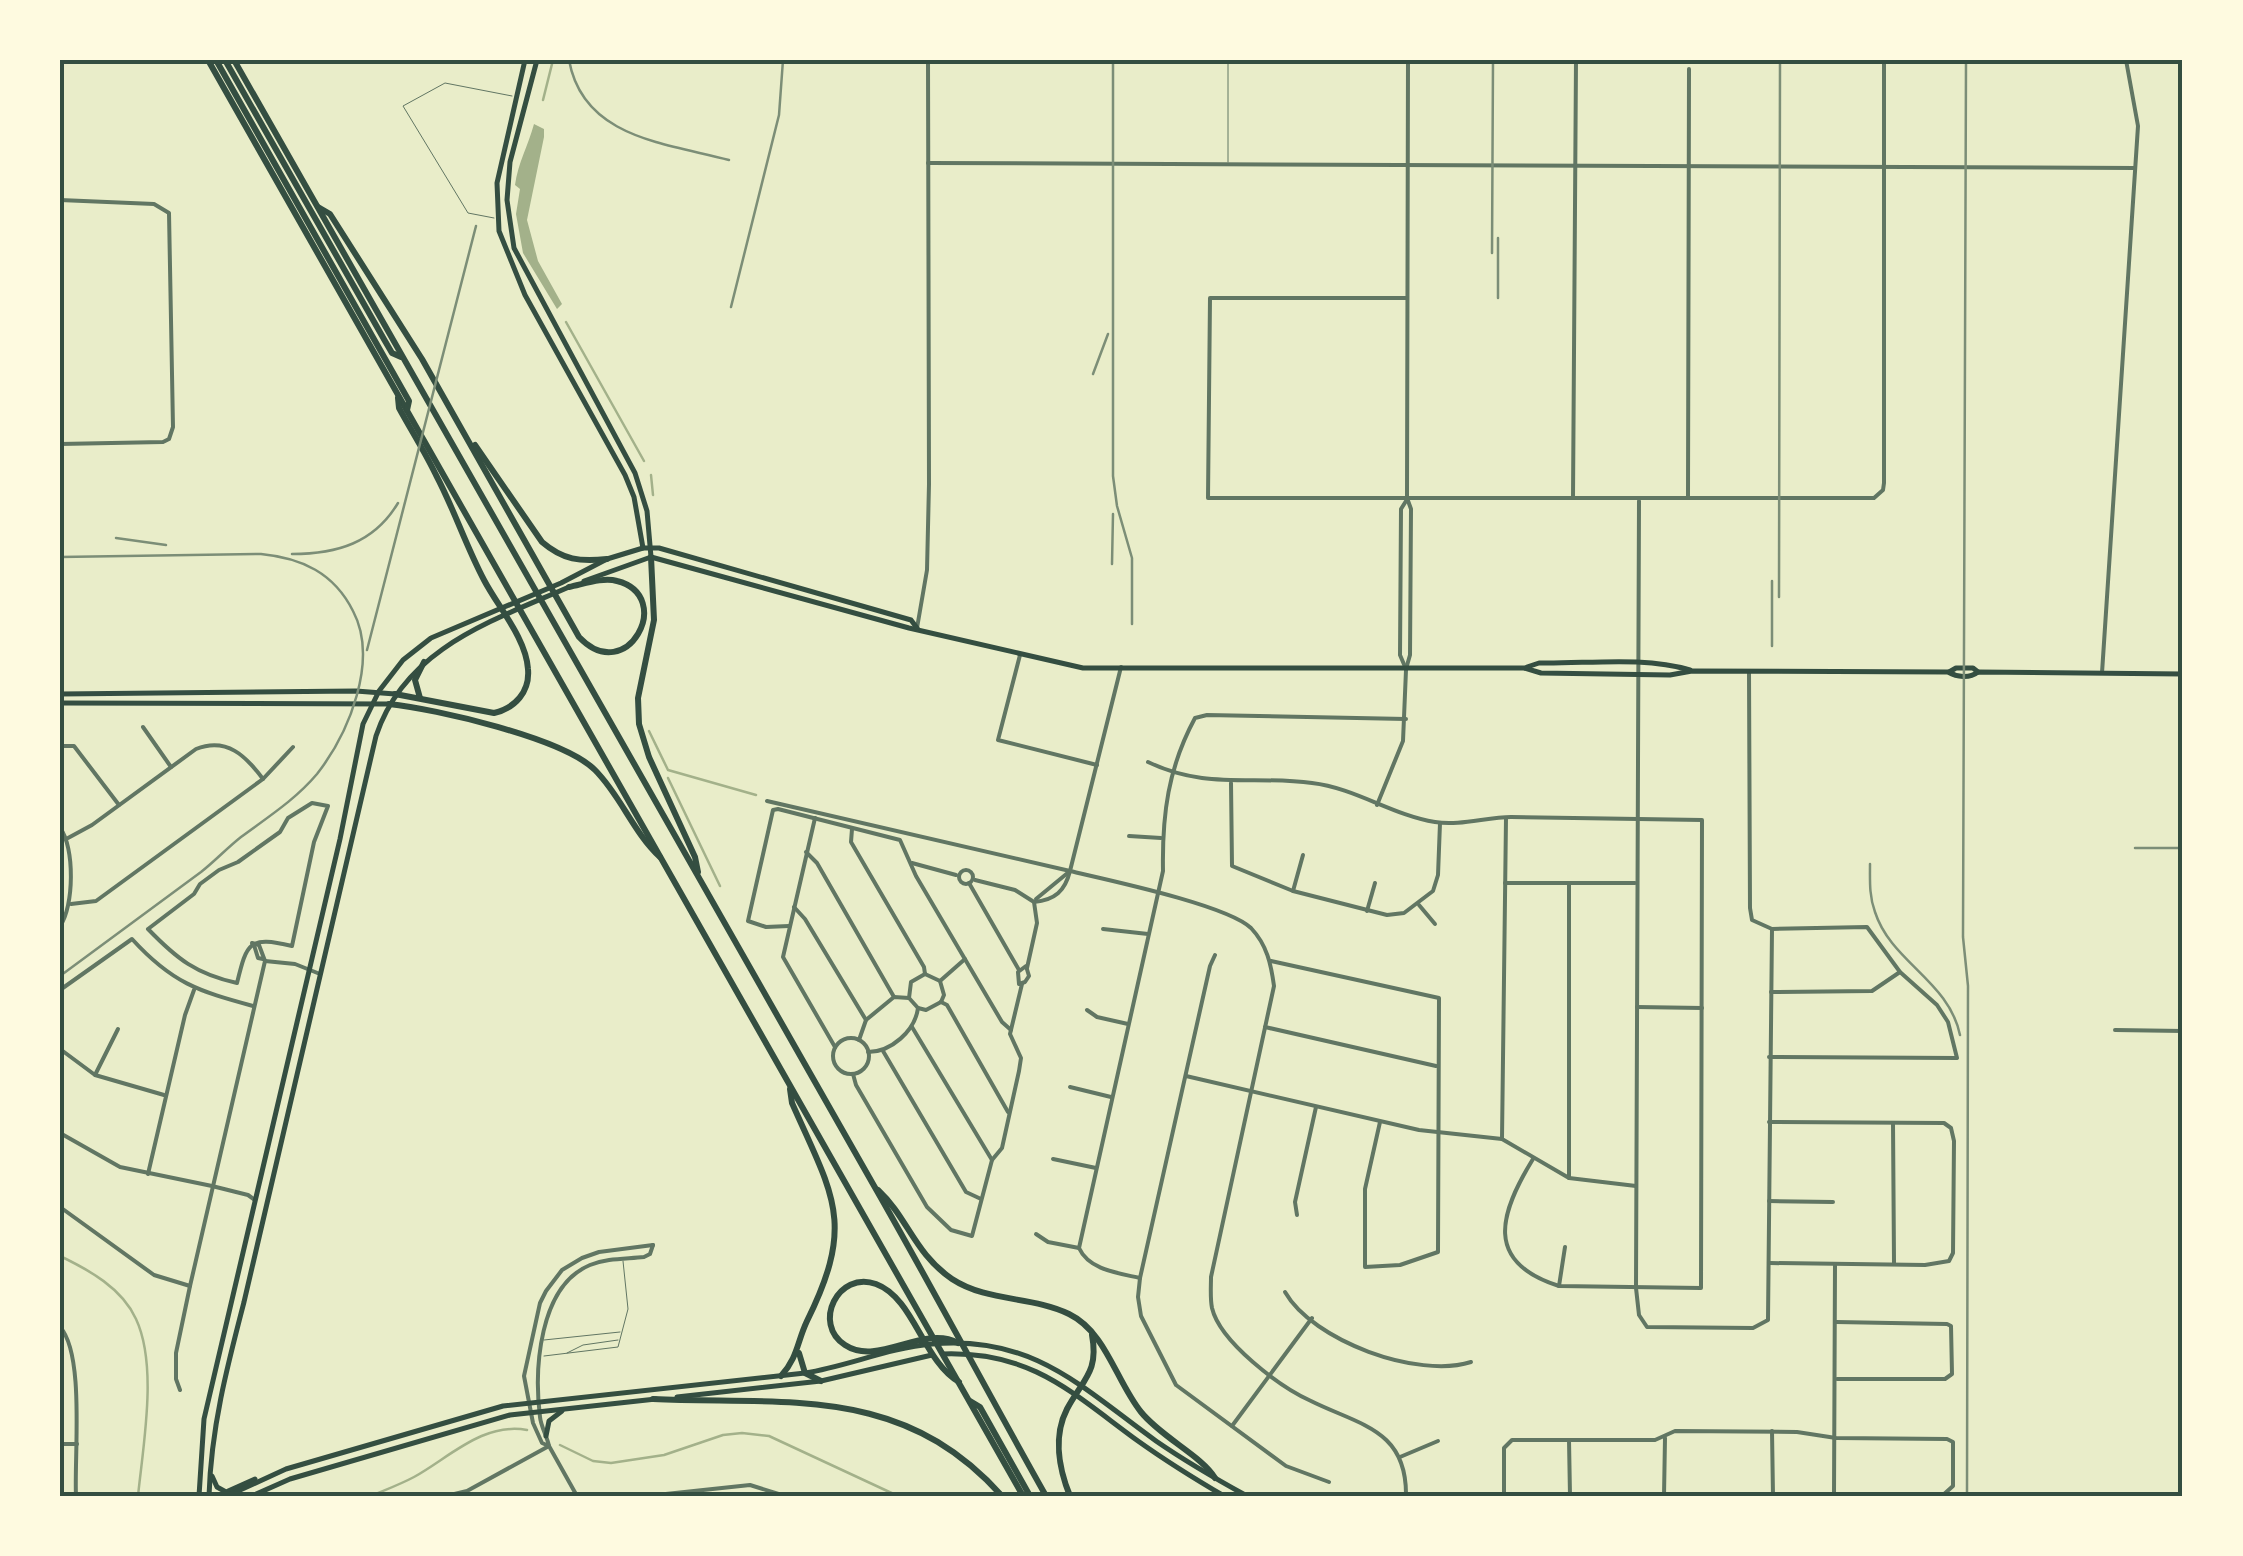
<svg xmlns="http://www.w3.org/2000/svg" width="2243" height="1556" viewBox="0 0 2243 1556" font-family="Inter,sans-serif">
<style>
.water{fill:#a3b18a}
.lines{fill:none;stroke-linecap:round;stroke-linejoin:round}
.stream{stroke:#a3b18a;stroke-width:2.5}
.service{stroke:#617663;stroke-width:1}
.minor{stroke:#617663;stroke-width:4}
.tertiary{stroke:#617663;stroke-width:4}
.secondary{stroke:#344e41;stroke-width:5}
.motorway{stroke:#344e41;stroke-width:6}
.rail{stroke:#7c8e77;stroke-width:2.5}
.neatline{fill:none;stroke:#344e41;stroke-width:4}
</style>
<rect width="100%" height="100%" fill="#e9edc9"/>
<path class="water" d="M 534,124 L 544,129 L 544,137 L 527,220 L 538,261 L 562,304 L 557,309 L 523,253 L 516,214 L 520,189 L 515,185 C 518,163 528,146 534,124 Z"/>
<g class="lines">
<g class="stream">
<path d="M 543,100 L 553,60"/>
<path d="M 566,322 L 644,461"/>
<path d="M 651,475 L 653,495"/>
<path d="M 649,731 L 668,770 L 756,795"/>
<path d="M 668,778 L 720,886"/>
<path d="M 60,1256 C 89,1270 122,1288 136,1319 C 158,1366 143,1446 138,1496"/>
<path d="M 560,1445 L 593,1461 L 611,1463 L 664,1455 L 723,1435 L 742,1433 L 769,1436 L 898,1496"/>
<path d="M 371,1496 C 385,1490 401,1484 414,1477 C 450,1457 483,1422 527,1430"/>
</g>
<g class="service">
<path d="M 1228,162 L 1228,60"/>
<path d="M 494,218 L 468,213 L 403,106 L 445,83 L 512,96"/>
<path d="M 544,1340 L 620,1332"/>
<path d="M 567,1353 L 583,1345 L 618,1340"/>
<path d="M 544,1356 L 618,1347 L 628,1309 L 623,1261"/>
</g>
<g class="minor">
<path d="M 928,163 L 2135,168"/>
<path d="M 60,200 L 154,204 L 169,213 L 173,427 L 169,439 L 163,442 L 60,444"/>
<path d="M 1407,298 L 1210,298 L 1208,498 L 1874,498 L 1883,490 L 1884,483 L 1884,60"/>
<path d="M 1573,498 L 1576,60"/>
<path d="M 1688,498 L 1689,69"/>
<path d="M 1639,501 L 1636,1288 L 1639,1315 L 1647,1327 L 1753,1328 L 1768,1320 L 1772,929"/>
<path d="M 917,628 L 927,570 L 929,484 L 928,60"/>
<path d="M 1020,655 L 998,740 L 1097,765"/>
<path d="M 1749,672 L 1750,908 L 1752,920 L 1772,929 L 1867,927 L 1900,972 L 1937,1005 L 1948,1022 L 1957,1058 L 1769,1057"/>
<path d="M 2102,673 L 2138,126 L 2126,60"/>
<path d="M 143,727 L 171,767"/>
<path d="M 60,746 L 74,746 L 119,805"/>
<path d="M 1148,762 C 1206,790 1253,775 1312,783 C 1355,788 1392,815 1435,822 C 1460,826 1487,817 1511,817 C 1575,818 1638,819 1702,820 L 1701,1288 L 1559,1286 C 1483,1262 1500,1213 1533,1159"/>
<path d="M 1231,783 L 1232,866 L 1293,891 L 1387,915 L 1404,913 L 1433,891 L 1438,875 L 1440,823"/>
<path d="M 767,801 L 1070,871"/>
<path d="M 312,803 L 328,806 L 314,842 L 292,946 C 249,936 247,942 237,983 C 196,974 177,959 148,929 L 194,894 L 200,884 L 219,870 L 238,862 L 280,832 L 288,818 Z"/>
<path d="M 1377,805 L 1403,741 L 1406,670"/>
<path d="M 815,818 L 783,957 L 835,1047"/>
<path d="M 60,828 C 75,847 74,907 60,926"/>
<path d="M 852,829 L 851,842 L 924,967 L 925,974"/>
<path d="M 1129,836 L 1161,838"/>
<path d="M 68,838 L 92,825 L 196,749 C 227,737 246,756 263,779"/>
<path d="M 806,852 L 817,863 L 894,997"/>
<path d="M 912,863 L 956,875"/>
<circle cx="966" cy="877" r="7"/>
<path d="M 975,880 L 1015,890 L 1034,902 L 1037,923 L 1027,968"/>
<path d="M 969,883 L 1019,970"/>
<path d="M 1505,883 L 1635,883"/>
<path d="M 1569,885 L 1569,1178"/>
<path d="M 1293,891 L 1303,855"/>
<path d="M 1036,899 L 1070,871"/>
<path d="M 1034,902 C 1055,900 1065,891 1070,871"/>
<path d="M 71,904 L 96,901 L 263,779 L 293,747"/>
<path d="M 1419,905 L 1435,924"/>
<path d="M 794,907 L 805,919 L 866,1020"/>
<path d="M 1367,911 L 1375,883"/>
<path d="M 789,926 L 766,927 L 748,921 L 773,810 L 778,809 L 900,840 L 916,876 L 1002,1022 L 1011,1030"/>
<path d="M 1103,929 L 1148,934"/>
<path d="M 252,943 L 259,945 L 265,961"/>
<path d="M 254,945 L 258,958 L 263,959"/>
<path d="M 1215,955 L 1210,966 L 1140,1278 L 1138,1297 L 1141,1316 L 1176,1385 L 1286,1466 L 1329,1482"/>
<path d="M 265,961 L 295,964 L 320,974"/>
<path d="M 1271,961 L 1439,998 L 1438,1252 L 1400,1265 L 1365,1267 L 1365,1189 L 1380,1122"/>
<path d="M 1026,966 L 1029,976 L 1025,982 L 1019,984 L 1018,972 Z"/>
<path d="M 925,974 L 940,981 L 944,995 L 941,1002"/>
<path d="M 940,981 L 965,959"/>
<path d="M 60,990 L 132,939 C 172,983 198,991 253,1006"/>
<path d="M 1771,992 L 1872,991 L 1900,972"/>
<path d="M 909,998 L 911,982 L 925,974"/>
<path d="M 941,1002 L 947,1005 L 1008,1112"/>
<path d="M 1637,1007 L 1702,1008"/>
<path d="M 1087,1010 L 1097,1017 L 1128,1024"/>
<path d="M 912,1027 L 992,1160"/>
<path d="M 1265,1027 L 1436,1066"/>
<path d="M 2115,1030 L 2183,1031"/>
<circle cx="851" cy="1056" r="18"/>
<path d="M 859,1040 L 866,1020 L 894,997 L 909,998 L 918,1008 L 926,1010 L 941,1002"/>
<path d="M 60,1049 L 95,1075 L 164,1095"/>
<path d="M 883,1051 L 966,1192 L 981,1199"/>
<path d="M 868,1052 C 891,1052 915,1031 918,1008"/>
<path d="M 853,1074 L 856,1085 L 927,1207 L 951,1230 L 972,1236 L 992,1160 L 1002,1148 L 1019,1071 L 1021,1058 L 1010,1034 L 1022,984"/>
<path d="M 95,1075 L 118,1029"/>
<path d="M 1186,1076 L 1419,1130 L 1502,1139 L 1569,1178 L 1636,1186"/>
<path d="M 1070,1087 L 1111,1097"/>
<path d="M 1769,1122 L 1944,1123 L 1951,1128 L 1954,1141 L 1953,1253 L 1949,1261 L 1925,1265 L 1770,1263"/>
<path d="M 1893,1123 L 1894,1263"/>
<path d="M 60,1133 L 120,1167 L 212,1186 L 248,1195 L 255,1200"/>
<path d="M 1502,1139 L 1506,818"/>
<path d="M 1053,1159 L 1096,1168"/>
<path d="M 148,1174 L 185,1015 L 194,990"/>
<path d="M 1769,1201 L 1833,1202"/>
<path d="M 60,1207 L 154,1275 L 190,1286"/>
<path d="M 1297,1215 L 1295,1202 L 1316,1107"/>
<path d="M 1036,1234 L 1048,1242 L 1079,1248"/>
<path d="M 1140,1278 C 1118,1273 1089,1270 1079,1248 L 1163,871 C 1162,815 1168,768 1195,718 L 1207,715 L 1406,719"/>
<path d="M 1559,1286 L 1565,1247"/>
<path d="M 1285,1292 C 1313,1341 1418,1379 1471,1362"/>
<path d="M 1836,1322 L 1947,1324 L 1951,1326 L 1952,1374 L 1945,1379 L 1837,1379"/>
<path d="M 60,1327 C 85,1354 74,1457 76,1496"/>
<path d="M 180,1390 L 176,1379 L 176,1353 L 190,1286 L 265,961"/>
<path d="M 1232,1426 L 1312,1318"/>
<path d="M 1772,1431 L 1773,1496"/>
<path d="M 1569,1440 L 1570,1496"/>
<path d="M 60,1444 L 77,1444"/>
<path d="M 1400,1457 L 1438,1441"/>
<path d="M 1834,1495 L 1898,1496"/>
<path d="M 446,1496 L 467,1491 L 549,1446 L 577,1496"/>
<path d="M 647,1496 L 750,1485 L 785,1496"/>
<path d="M 1504,1496 L 1504,1448 L 1512,1440 L 1655,1440 L 1675,1431 L 1797,1432 L 1836,1438 L 1947,1439 L 1953,1442 L 1953,1486 L 1943,1495 L 1925,1496"/>
<path d="M 1664,1496 L 1665,1438"/>
<path d="M 1834,1496 L 1835,1265"/>
</g>
<g class="tertiary">
<path d="M 1406,501 L 1401,509 L 1400,655 L 1406,669"/>
<path d="M 1121,667 L 1070,871 C 1108,880 1227,905 1251,928 C 1267,945 1271,964 1274,986 L 1211,1277 C 1211,1287 1210,1298 1212,1308 C 1220,1342 1280,1387 1311,1401 C 1359,1425 1407,1429 1406,1496"/>
<path d="M 1406,669 L 1410,655 L 1411,509 L 1407,498 L 1408,60"/>
<path d="M 549,1446 L 542,1443 L 533,1423 L 524,1376 L 540,1303 L 546,1291 L 562,1270 L 582,1258 L 599,1252 L 653,1245"/>
<path d="M 549,1446 C 547,1436 541,1427 540,1417 C 534,1369 539,1286 590,1265 C 607,1258 626,1259 644,1257 L 650,1254 L 653,1245"/>
</g>
<g class="secondary">
<path d="M 525,60 L 497,183 L 499,231 L 525,295 L 625,475 L 634,497 L 643,548"/>
<path d="M 537,60 L 510,162 L 507,200 L 514,248 L 635,473 L 647,511 L 651,557"/>
<path d="M 584,581 L 651,557 L 909,628 L 1083,668 L 1524,668 L 1541,673 L 1670,675 L 1692,671 L 1948,672 C 1957,677 1969,679 1978,672 L 2183,674"/>
<path d="M 1527,667 L 1539,663 C 1587,664 1643,656 1690,670"/>
<path d="M 1949,672 L 1956,668 L 1973,668 L 1978,672"/>
<path d="M 60,694 L 356,691 L 395,694"/>
<path d="M 60,703 L 389,704"/>
<path d="M 943,1354 C 1032,1351 1072,1393 1138,1441 C 1166,1461 1195,1479 1224,1496"/>
<path d="M 677,1397 L 821,1381 L 932,1355"/>
<path d="M 546,1436 L 549,1421 L 562,1411"/>
<path d="M 212,1476 L 217,1487 L 226,1492 L 255,1479"/>
<path d="M 199,1496 L 204,1419 L 340,839 L 363,724 L 379,691 L 403,660 L 431,638 L 561,583 L 607,559 L 643,548 L 659,548 L 911,620 L 917,628"/>
<path d="M 209,1496 C 211,1428 227,1367 244,1302 L 376,736 C 405,648 492,621 569,587"/>
<path d="M 227,1496 L 286,1469 L 503,1406 L 805,1373 C 848,1366 888,1348 932,1344 C 1033,1335 1081,1387 1156,1441 C 1185,1461 1216,1479 1247,1496"/>
<path d="M 252,1496 L 290,1479 L 510,1415 L 656,1399"/>
</g>
<g class="motorway">
<path d="M 208,60 L 1023,1496"/>
<path d="M 216,60 L 409,401 L 407,410"/>
<path d="M 225,60 L 385,341 L 392,353 L 401,357"/>
<path d="M 234,60 C 447,435 658,811 873,1184 C 932,1287 988,1393 1046,1496"/>
<path d="M 318,207 L 330,214 L 422,359 L 579,637 C 627,688 676,596 617,581 C 603,577 584,584 569,587"/>
<path d="M 475,445 L 542,542 C 563,560 580,562 607,559"/>
<path d="M 651,557 L 654,620 L 638,698 L 639,724 L 649,757 L 695,857 L 698,872"/>
<path d="M 395,694 L 494,713 C 515,708 530,692 528,669 C 526,638 498,607 484,580 C 466,546 454,509 436,475 C 425,452 411,430 399,408 L 398,398"/>
<path d="M 420,698 L 415,680 L 424,662"/>
<path d="M 389,704 C 436,709 563,738 595,770 C 621,796 633,832 660,857"/>
<path d="M 878,1190 C 908,1218 914,1253 952,1279 C 987,1302 1032,1296 1069,1314 C 1106,1332 1116,1381 1141,1412 C 1161,1437 1202,1456 1215,1478"/>
<path d="M 958,1343 C 924,1324 878,1367 845,1345 C 812,1324 838,1270 876,1284 C 914,1298 923,1361 959,1382"/>
<path d="M 799,1353 L 805,1373 L 821,1381"/>
<path d="M 781,1376 C 798,1357 797,1342 807,1321 C 856,1222 833,1196 792,1103 L 790,1089"/>
<path d="M 653,1399 C 788,1405 902,1384 1002,1496"/>
<path d="M 970,1401 L 980,1407 L 1030,1496"/>
<path d="M 1070,1496 C 1059,1469 1053,1436 1067,1409 C 1083,1379 1099,1372 1092,1335"/>
</g>
<g class="rail">
<path d="M 569,60 C 583,138 665,143 729,160"/>
<path d="M 1113,60 L 1113,476 L 1117,506 L 1132,558 L 1132,624"/>
<path d="M 1966,60 L 1963,937 L 1968,986 L 1967,1496"/>
<path d="M 1492,253 L 1493,60"/>
<path d="M 1498,298 L 1498,238"/>
<path d="M 731,307 L 779,115 L 783,60"/>
<path d="M 1093,374 L 1108,334"/>
<path d="M 116,538 L 166,545"/>
<path d="M 292,554 C 337,554 374,543 398,503"/>
<path d="M 60,557 L 261,554 C 302,558 334,573 353,611 C 379,660 349,733 317,774 C 295,800 268,817 241,837 C 227,848 215,861 201,872 C 154,907 107,941 60,976"/>
<path d="M 1112,564 L 1113,514"/>
<path d="M 1772,581 L 1772,646"/>
<path d="M 1779,597 L 1780,60"/>
<path d="M 367,650 L 476,226"/>
<path d="M 2135,848 L 2183,848"/>
<path d="M 1870,864 C 1870,880 1869,896 1875,912 C 1891,962 1949,981 1960,1035"/>
</g>
</g>
<rect width="2243" height="1556" fill="none" stroke="#fefae0" stroke-width="125"/>
<rect x="62" y="62" width="2118" height="1432" class="neatline"/>
</svg>
